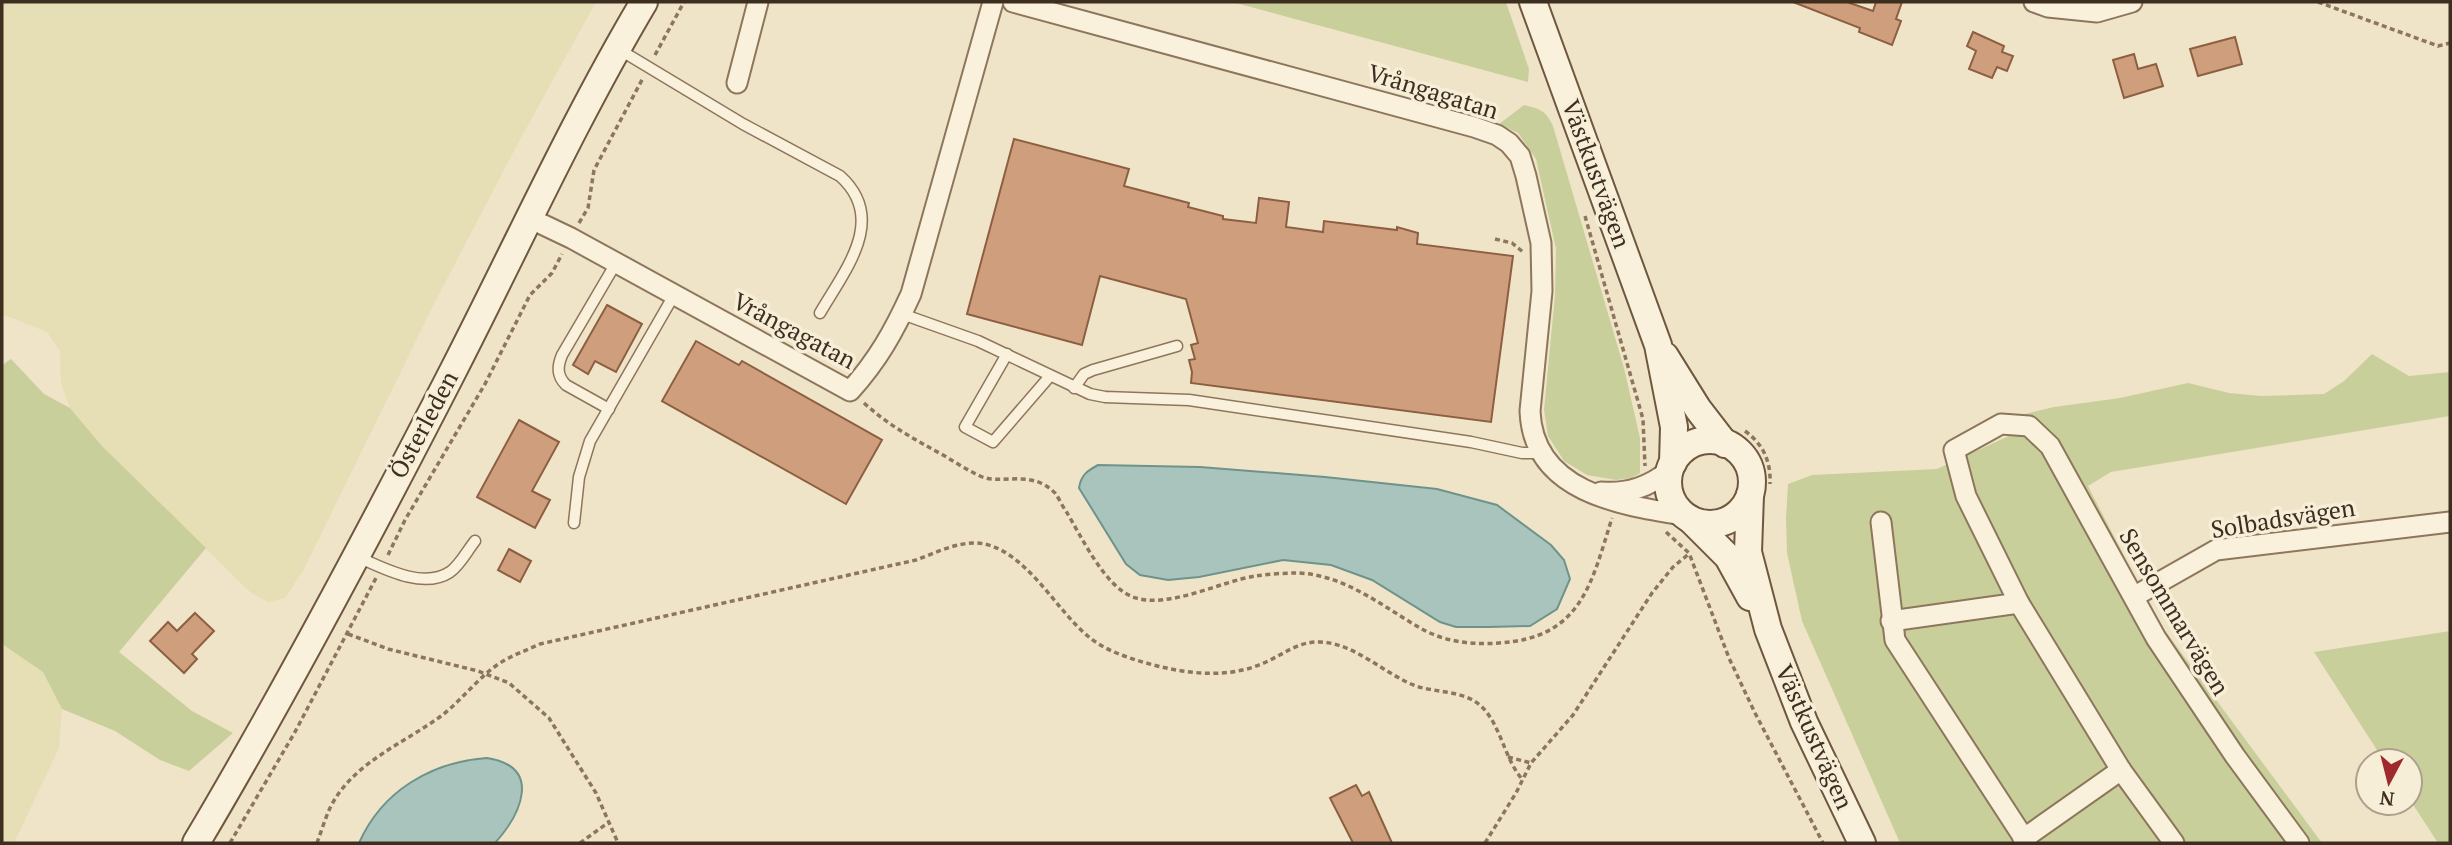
<svg xmlns="http://www.w3.org/2000/svg" width="2452" height="845" viewBox="0 0 2452 845" font-family="'PT Serif',serif">
<style>
.farmland{fill:#e6deb5}
.green{fill:#c9cf9b}
.water{fill:#a9c4bc;stroke:#6f938a;stroke-width:2}
.building{fill:#cf9f7d;stroke:#8d5f41;stroke-width:2}
.lines{fill:none;stroke-linecap:round;stroke-linejoin:round}
.lane-casing{stroke:#8d765c;stroke-width:13}
.street-casing{stroke:#8d765c;stroke-width:23}
.secondary-casing{stroke:#6f573f;stroke-width:30}
.path{stroke:#8d765c;stroke-width:3.5;stroke-dasharray:5 3.5;stroke-linecap:butt}
.lane{stroke:#faf1dc;stroke-width:10}
.street{stroke:#faf1dc;stroke-width:19}
.secondary{stroke:#faf1dc;stroke-width:26}
.labels{text-anchor:middle;stroke-width:7;stroke-linejoin:round;paint-order:stroke}
.street-label{font-size:24px;fill:#3d2e20;stroke:#f7eed8}
</style>
<rect width="100%" height="100%" fill="#f0e4c8"/>
<g class="farmland">
<path d="M 2,2 L 596,2 L 516,147 L 435,302 L 304,569 L 285,598 L 268,602 L 251,593 L 101,445 L 70,408 L 61,383 L 60,351 L 47,332 L 2,314 Z"/>
<path d="M 2,644 L 43,672 L 62,709 L 59,748 L 14,843 L 2,843 Z"/>
</g>
<g class="green">
<path d="M 1232,2 L 1506,2 L 1529,69 L 1528,82 Z"/>
<path d="M 1524,105 C 1541,109 1546,111 1553,126 L 1624,368 L 1640,438 L 1640,473 L 1632,478 L 1616,480 L 1587,475 L 1564,461 L 1548,436 L 1544,410 L 1555,295 L 1556,249 L 1536,159 L 1518,133 L 1499,124 Z"/>
<path d="M 2372,354 L 2409,376 L 2450,372 L 2450,416 L 2111,472 L 2088,486 L 2157,620 L 2322,843 L 1900,843 L 1802,621 L 1787,553 L 1786,518 L 1788,484 L 1812,475 L 1937,469 L 2011,435 L 2021,415 L 2054,407 L 2120,398 L 2188,383 L 2229,393 L 2261,396 L 2324,394 L 2344,381 Z"/>
<path d="M 11,359 L 44,394 L 70,408 L 101,445 L 206,548 L 119,652 L 192,711 L 233,733 L 189,771 L 160,760 L 115,731 L 62,709 L 43,672 L 2,644 L 2,365 Z"/>
<path d="M 2450,631 L 2450,843 L 2438,843 L 2410,800 L 2410,761 L 2384,761 L 2314,652 Z"/>
</g>
<g class="water">
<path d="M 1098,465 L 1200,467 L 1325,477 L 1437,489 L 1497,505 L 1551,545 L 1564,560 L 1570,579 L 1557,609 L 1530,626 L 1489,627 L 1456,627 L 1440,622 L 1372,580 L 1331,565 L 1283,560 L 1199,577 L 1168,580 L 1140,575 L 1126,564 L 1079,488 C 1081,475 1087,471 1098,465 Z"/>
<path d="M 487,758 C 543,767 521,814 495,843 L 359,843 C 382,791 431,762 487,758 Z"/>
</g>
<g class="building">
<path d="M 1793,2 L 1847,2 L 1873,11 L 1876,2 L 1902,2 L 1896,19 L 1901,21 L 1892,45 L 1859,32 L 1860,28 Z"/>
<path d="M 1973,32 L 2004,46 L 2002,52 L 2013,56 L 2007,71 L 1997,67 L 1992,78 L 1969,69 L 1976,51 L 1967,46 Z"/>
<path d="M 2235,37 L 2242,64 L 2198,76 L 2190,49 Z"/>
<path d="M 2134,54 L 2138,69 L 2156,64 L 2163,86 L 2124,98 L 2113,60 Z"/>
<path d="M 1014,139 L 1129,169 L 1124,186 L 1189,203 L 1188,207 L 1223,216 L 1223,219 L 1256,223 L 1259,198 L 1289,202 L 1286,227 L 1323,232 L 1324,221 L 1397,230 L 1397,227 L 1418,233 L 1417,244 L 1513,256 L 1491,422 L 1191,383 L 1192,372 L 1189,360 L 1195,359 L 1191,345 L 1198,343 L 1186,299 L 1100,276 L 1082,345 L 967,314 Z"/>
<path d="M 607,305 L 642,324 L 616,372 L 595,361 L 588,374 L 573,365 Z"/>
<path d="M 696,341 L 739,365 L 742,361 L 882,440 L 846,504 L 662,401 Z"/>
<path d="M 519,420 L 559,442 L 532,491 L 550,500 L 535,528 L 477,497 Z"/>
<path d="M 509,549 L 531,561 L 520,582 L 498,570 Z"/>
<path d="M 195,613 L 214,631 L 192,654 L 197,659 L 184,673 L 150,641 L 168,622 L 177,631 Z"/>
<path d="M 1356,785 L 1362,796 L 1369,792 L 1392,843 L 1353,843 L 1330,798 Z"/>
</g>
<g class="lines">
<defs>
<g id="lane">
<path d="M 620,50 L 743,124 L 840,176 C 888,219 845,270 820,313"/>
<path d="M 902,314 L 978,341 L 1090,394 L 1105,397 L 1189,400 L 1471,442 L 1522,453 L 1542,453"/>
<path d="M 1007,354 L 965,427 L 993,442 L 1050,376"/>
<path d="M 1074,388 L 1084,374 L 1093,370 L 1177,346"/>
<path d="M 609,409 L 566,385 C 557,376 557,367 562,355 L 616,263"/>
<path d="M 574,523 L 579,477 L 590,441 L 674,295"/>
<path d="M 358,557 C 383,568 423,590 450,572 C 460,565 467,551 475,541"/>
</g>
<g id="street">
<path d="M 1013,2 L 1474,127 L 1497,135 L 1509,143 L 1520,156 L 1526,176 L 1541,243 L 1542,291 L 1530,411 C 1533,492 1620,505 1684,515"/>
<path d="M 2034,2 L 2048,7 L 2097,12 L 2132,2"/>
<path d="M 737,83 L 758,2"/>
<path d="M 529,218 L 571,238 L 850,391 C 878,360 894,331 911,294 L 993,2"/>
<path d="M 1601,492 C 1628,494 1649,487 1670,470"/>
<path d="M 1881,522 L 1895,640 L 2027,843"/>
<path d="M 2135,596 L 2216,550 L 2450,522"/>
<path d="M 1891,621 L 2019,603"/>
<path d="M 2023,839 L 2121,770"/>
<path d="M 2174,843 L 2121,770 L 2019,603 L 1966,496 L 1954,450 L 2001,424 L 2029,426 L 2050,446 L 2156,638 L 2235,756 L 2299,843"/>
</g>
<g id="secondary">
<path d="M 1533,2 L 1658,345 L 1674,427 L 1673,463"/>
<path d="M 1665,356 L 1698,409 L 1725,444"/>
<circle cx="1710" cy="482" r="42"/>
<path d="M 1750,495 L 1748,552 L 1768,629 L 1804,722 L 1862,843"/>
<path d="M 1690,519 L 1728,557 L 1750,597"/>
<path d="M 196,843 C 288,688 372,529 454,369 C 517,246 574,120 644,2"/>
</g>
</defs>
<use href="#lane" class="lane-casing"/>
<use href="#street" class="street-casing"/>
<use href="#secondary" class="secondary-casing"/>
<g class="path">
<path d="M 2318,2 L 2438,46 L 2450,43"/>
<path d="M 655,55 L 684,2"/>
<path d="M 1585,216 L 1643,419 L 1645,466"/>
<path d="M 579,223 L 588,208 L 594,170 L 643,78"/>
<path d="M 1495,239 L 1512,243 L 1523,252"/>
<path d="M 864,403 C 888,425 914,439 943,455 C 955,462 967,470 980,476 C 1002,486 1030,468 1055,493 C 1059,498 1062,506 1066,511 C 1081,536 1105,587 1133,597 C 1167,610 1221,581 1256,576 C 1269,574 1285,573 1298,573 C 1346,575 1383,607 1422,629 C 1445,642 1473,645 1499,643 C 1581,638 1591,585 1612,518"/>
<path d="M 1745,431 C 1763,444 1771,461 1770,484"/>
<path d="M 1666,532 L 1689,553 L 1729,658 L 1755,713 L 1823,843"/>
<path d="M 388,555 L 405,520 L 485,384 L 530,295 L 552,273 L 562,254"/>
<path d="M 348,634 L 388,649 L 478,671 L 509,683 L 549,718 L 596,793 L 618,843"/>
<path d="M 1508,757 L 1531,763"/>
<path d="M 230,843 L 295,732 L 376,578"/>
<path d="M 317,843 C 321,832 325,819 330,808 C 352,763 403,744 441,716 C 461,701 476,680 497,665 C 510,656 525,651 540,644 L 916,560 C 935,553 957,542 977,543 C 1024,546 1056,611 1089,637 C 1102,648 1120,655 1136,660 C 1178,673 1226,681 1266,662 C 1284,654 1299,641 1320,642 C 1355,643 1384,674 1416,686 C 1437,693 1463,690 1481,706 C 1501,725 1504,758 1522,779"/>
<path d="M 580,843 L 609,822"/>
<path d="M 1485,843 L 1516,793 L 1531,763 L 1573,715 L 1652,593 L 1673,567 L 1690,553"/>
</g>
<use href="#lane" class="lane"/>
<use href="#street" class="street"/>
<use href="#secondary" class="secondary"/>
</g>
<g class="labels">
<g class="street-label">
<text transform="translate(1433 92) rotate(17)" y="8">Vrångagatan</text>
<text transform="translate(1596 174) rotate(70)" y="8">Västkustvägen</text>
<text transform="translate(794 331) rotate(28)" y="8">Vrångagatan</text>
<text transform="translate(424 425) rotate(-62)" y="8">Österleden</text>
<text transform="translate(2283 519) rotate(-9)" y="8">Solbadsvägen</text>
<text transform="translate(2174 612) rotate(59)" y="8">Sensommarvägen</text>
<text transform="translate(1814 737) rotate(66)" y="8">Västkustvägen</text>
</g>
</g>
<rect width="2452" height="845" fill="none" stroke="#3d2e20" stroke-width="7"/>
<g transform="translate(2389 782) rotate(187)"><circle r="33" fill="#f7eed8" stroke="#ada18e" stroke-width="2"/>
<path d="M0-5L12 26L0 18L-12 26Z" fill="#9e2a2b"/>
<text y="-10" font-size="19" font-weight="bold" text-anchor="middle" fill="#3d2e20">N</text>
</g>
</svg>
